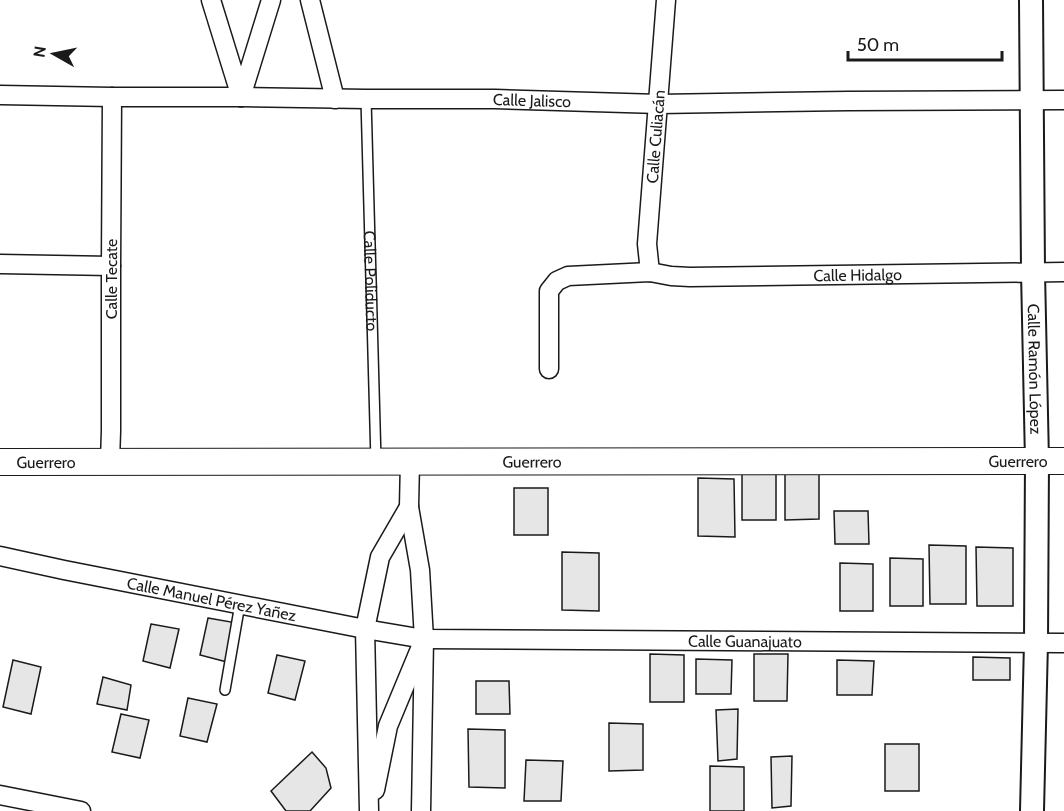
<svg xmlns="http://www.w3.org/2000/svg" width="1064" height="811" viewBox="0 0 1064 811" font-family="Cabin,sans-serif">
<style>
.building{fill:#e6e6e6;stroke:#1a1a1a;stroke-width:1.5}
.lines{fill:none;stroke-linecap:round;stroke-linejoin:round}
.service-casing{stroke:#1a1a1a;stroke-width:12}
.minor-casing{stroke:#1a1a1a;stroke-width:21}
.tertiary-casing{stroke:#1a1a1a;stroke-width:26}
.secondary-casing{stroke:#1a1a1a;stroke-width:28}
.service{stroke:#fff;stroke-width:9}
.minor{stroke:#fff;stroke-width:18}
.tertiary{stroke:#fff;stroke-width:22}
.secondary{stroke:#fff;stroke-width:26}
.labels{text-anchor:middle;stroke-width:4.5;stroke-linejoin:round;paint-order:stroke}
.street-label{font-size:16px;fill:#1a1a1a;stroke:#fff}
</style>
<rect width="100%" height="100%" fill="#fff"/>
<g class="building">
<path d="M 785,472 L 819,473 L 819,519 L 785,520 Z"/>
<rect x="742" y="473" width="34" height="47"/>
<path d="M 698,478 L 734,479 L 735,537 L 698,536 Z"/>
<rect x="514" y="488" width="34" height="47"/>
<path d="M 834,511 L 868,511 L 869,544 L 835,544 Z"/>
<path d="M 929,545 L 966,546 L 966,604 L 930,604 Z"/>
<path d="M 976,547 L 1013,548 L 1013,606 L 977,606 Z"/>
<path d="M 562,552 L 599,553 L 599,611 L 562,610 Z"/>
<path d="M 890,558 L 923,559 L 923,606 L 890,606 Z"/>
<path d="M 840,563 L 873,564 L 873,611 L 840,611 Z"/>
<path d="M 208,618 L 237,623 L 227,662 L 200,655 Z"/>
<path d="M 151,624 L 179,629 L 170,668 L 143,661 Z"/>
<path d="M 650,654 L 684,655 L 684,702 L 650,702 Z"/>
<path d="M 754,654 L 788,654 L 787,701 L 754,701 Z"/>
<path d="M 277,655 L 305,661 L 295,700 L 268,693 Z"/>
<path d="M 973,657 L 1010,658 L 1010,680 L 973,680 Z"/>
<path d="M 696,659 L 732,660 L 731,694 L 696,694 Z"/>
<path d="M 13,660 L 41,667 L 31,714 L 3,707 Z"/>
<path d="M 837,660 L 874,661 L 872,695 L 837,695 Z"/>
<path d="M 103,677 L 131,685 L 127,710 L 97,704 Z"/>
<path d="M 476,681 L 509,681 L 510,714 L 476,714 Z"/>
<path d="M 188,698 L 217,704 L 207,742 L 180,736 Z"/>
<path d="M 738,709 L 737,759 L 718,761 L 716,710 Z"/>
<path d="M 121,714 L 149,720 L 140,758 L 112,752 Z"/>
<path d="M 609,723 L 643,724 L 643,770 L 609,771 Z"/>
<path d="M 468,729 L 505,730 L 505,788 L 469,787 Z"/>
<rect x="885" y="744" width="34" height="47"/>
<path d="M 312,752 L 326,768 L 331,788 L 310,811 L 286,811 L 271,791 Z"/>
<path d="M 792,756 L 791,806 L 772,808 L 771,757 Z"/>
<path d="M 526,760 L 563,761 L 561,801 L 524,801 Z"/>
<path d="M 710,766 L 744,767 L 744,811 L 710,811 Z"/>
</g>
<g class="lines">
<defs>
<g id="service">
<path id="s1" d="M 366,99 L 376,461"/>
<path d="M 225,690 L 240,604"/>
</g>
<g id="minor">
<path d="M 211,0 L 241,97"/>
<path d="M 310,0 L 335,99"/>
<path id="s2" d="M 0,95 L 112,97 L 241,97 L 366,99 L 495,99 L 659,104 L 848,101 L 1064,100"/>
<path d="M 241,97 L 271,0"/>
<path d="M 0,264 L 111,266"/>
<path id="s3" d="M 650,272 L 647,244 L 666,0"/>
<path id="s4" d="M 549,369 L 549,291 L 557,281 L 568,276 L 650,272 L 671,276 L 690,277 L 1064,272"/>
<path id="s5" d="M 110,461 L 111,431 L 111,266 L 112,97"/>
<path d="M 410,461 L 409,507 L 420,570 L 424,639 L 421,811"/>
<path id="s6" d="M 0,556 L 64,570 L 365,629 L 424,639 L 1064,643"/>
<path d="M 375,790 L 388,726 L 420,649"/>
<path d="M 0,795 L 81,811"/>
<path d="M 369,811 L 365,629 L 380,557 L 409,507"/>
</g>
<g id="tertiary">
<path id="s7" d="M 1031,0 L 1033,272 L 1037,461 L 1036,642 L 1032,811"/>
</g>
<g id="secondary">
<path id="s8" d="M 0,462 L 1064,461"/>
</g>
</defs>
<use href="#service" class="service-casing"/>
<use href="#minor" class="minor-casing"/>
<use href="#tertiary" class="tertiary-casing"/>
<use href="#secondary" class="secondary-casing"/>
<use href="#service" class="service"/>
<use href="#minor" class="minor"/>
<use href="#tertiary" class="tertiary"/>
<use href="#secondary" class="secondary"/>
</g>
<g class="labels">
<g class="street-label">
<text dy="6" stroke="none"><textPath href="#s2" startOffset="532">Calle Jalisco</textPath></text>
<text dy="6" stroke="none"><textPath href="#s3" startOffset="136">Calle Culiacán</textPath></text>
<text dy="6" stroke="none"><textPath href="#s4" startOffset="393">Calle Hidalgo</textPath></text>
<text dy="6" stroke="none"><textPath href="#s5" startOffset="182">Calle Tecate</textPath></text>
<text dy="6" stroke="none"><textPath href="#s1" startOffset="182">Calle Poliducto</textPath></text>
<text dy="6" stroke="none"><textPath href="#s7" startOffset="369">Calle Ramón López</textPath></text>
<text dy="6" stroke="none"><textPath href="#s8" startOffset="532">Guerrero</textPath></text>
<text dy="6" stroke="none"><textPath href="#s8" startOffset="1018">Guerrero</textPath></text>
<text dy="6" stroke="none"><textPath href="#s8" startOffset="46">Guerrero</textPath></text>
<text dy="6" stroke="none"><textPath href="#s6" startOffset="216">Calle Manuel Pérez Yañez</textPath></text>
<text dy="6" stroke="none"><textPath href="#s6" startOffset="753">Calle Guanajuato</textPath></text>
</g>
</g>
<g transform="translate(54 54) rotate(279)" stroke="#ffffff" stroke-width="4.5" paint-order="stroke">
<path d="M0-4.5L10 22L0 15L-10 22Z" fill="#1a1a1a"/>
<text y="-9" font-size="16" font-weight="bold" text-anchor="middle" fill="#1a1a1a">N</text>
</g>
<path d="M848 51v9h154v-9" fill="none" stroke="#1a1a1a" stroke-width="3"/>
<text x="857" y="51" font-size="18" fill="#1a1a1a" stroke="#ffffff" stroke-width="4.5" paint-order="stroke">50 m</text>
</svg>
